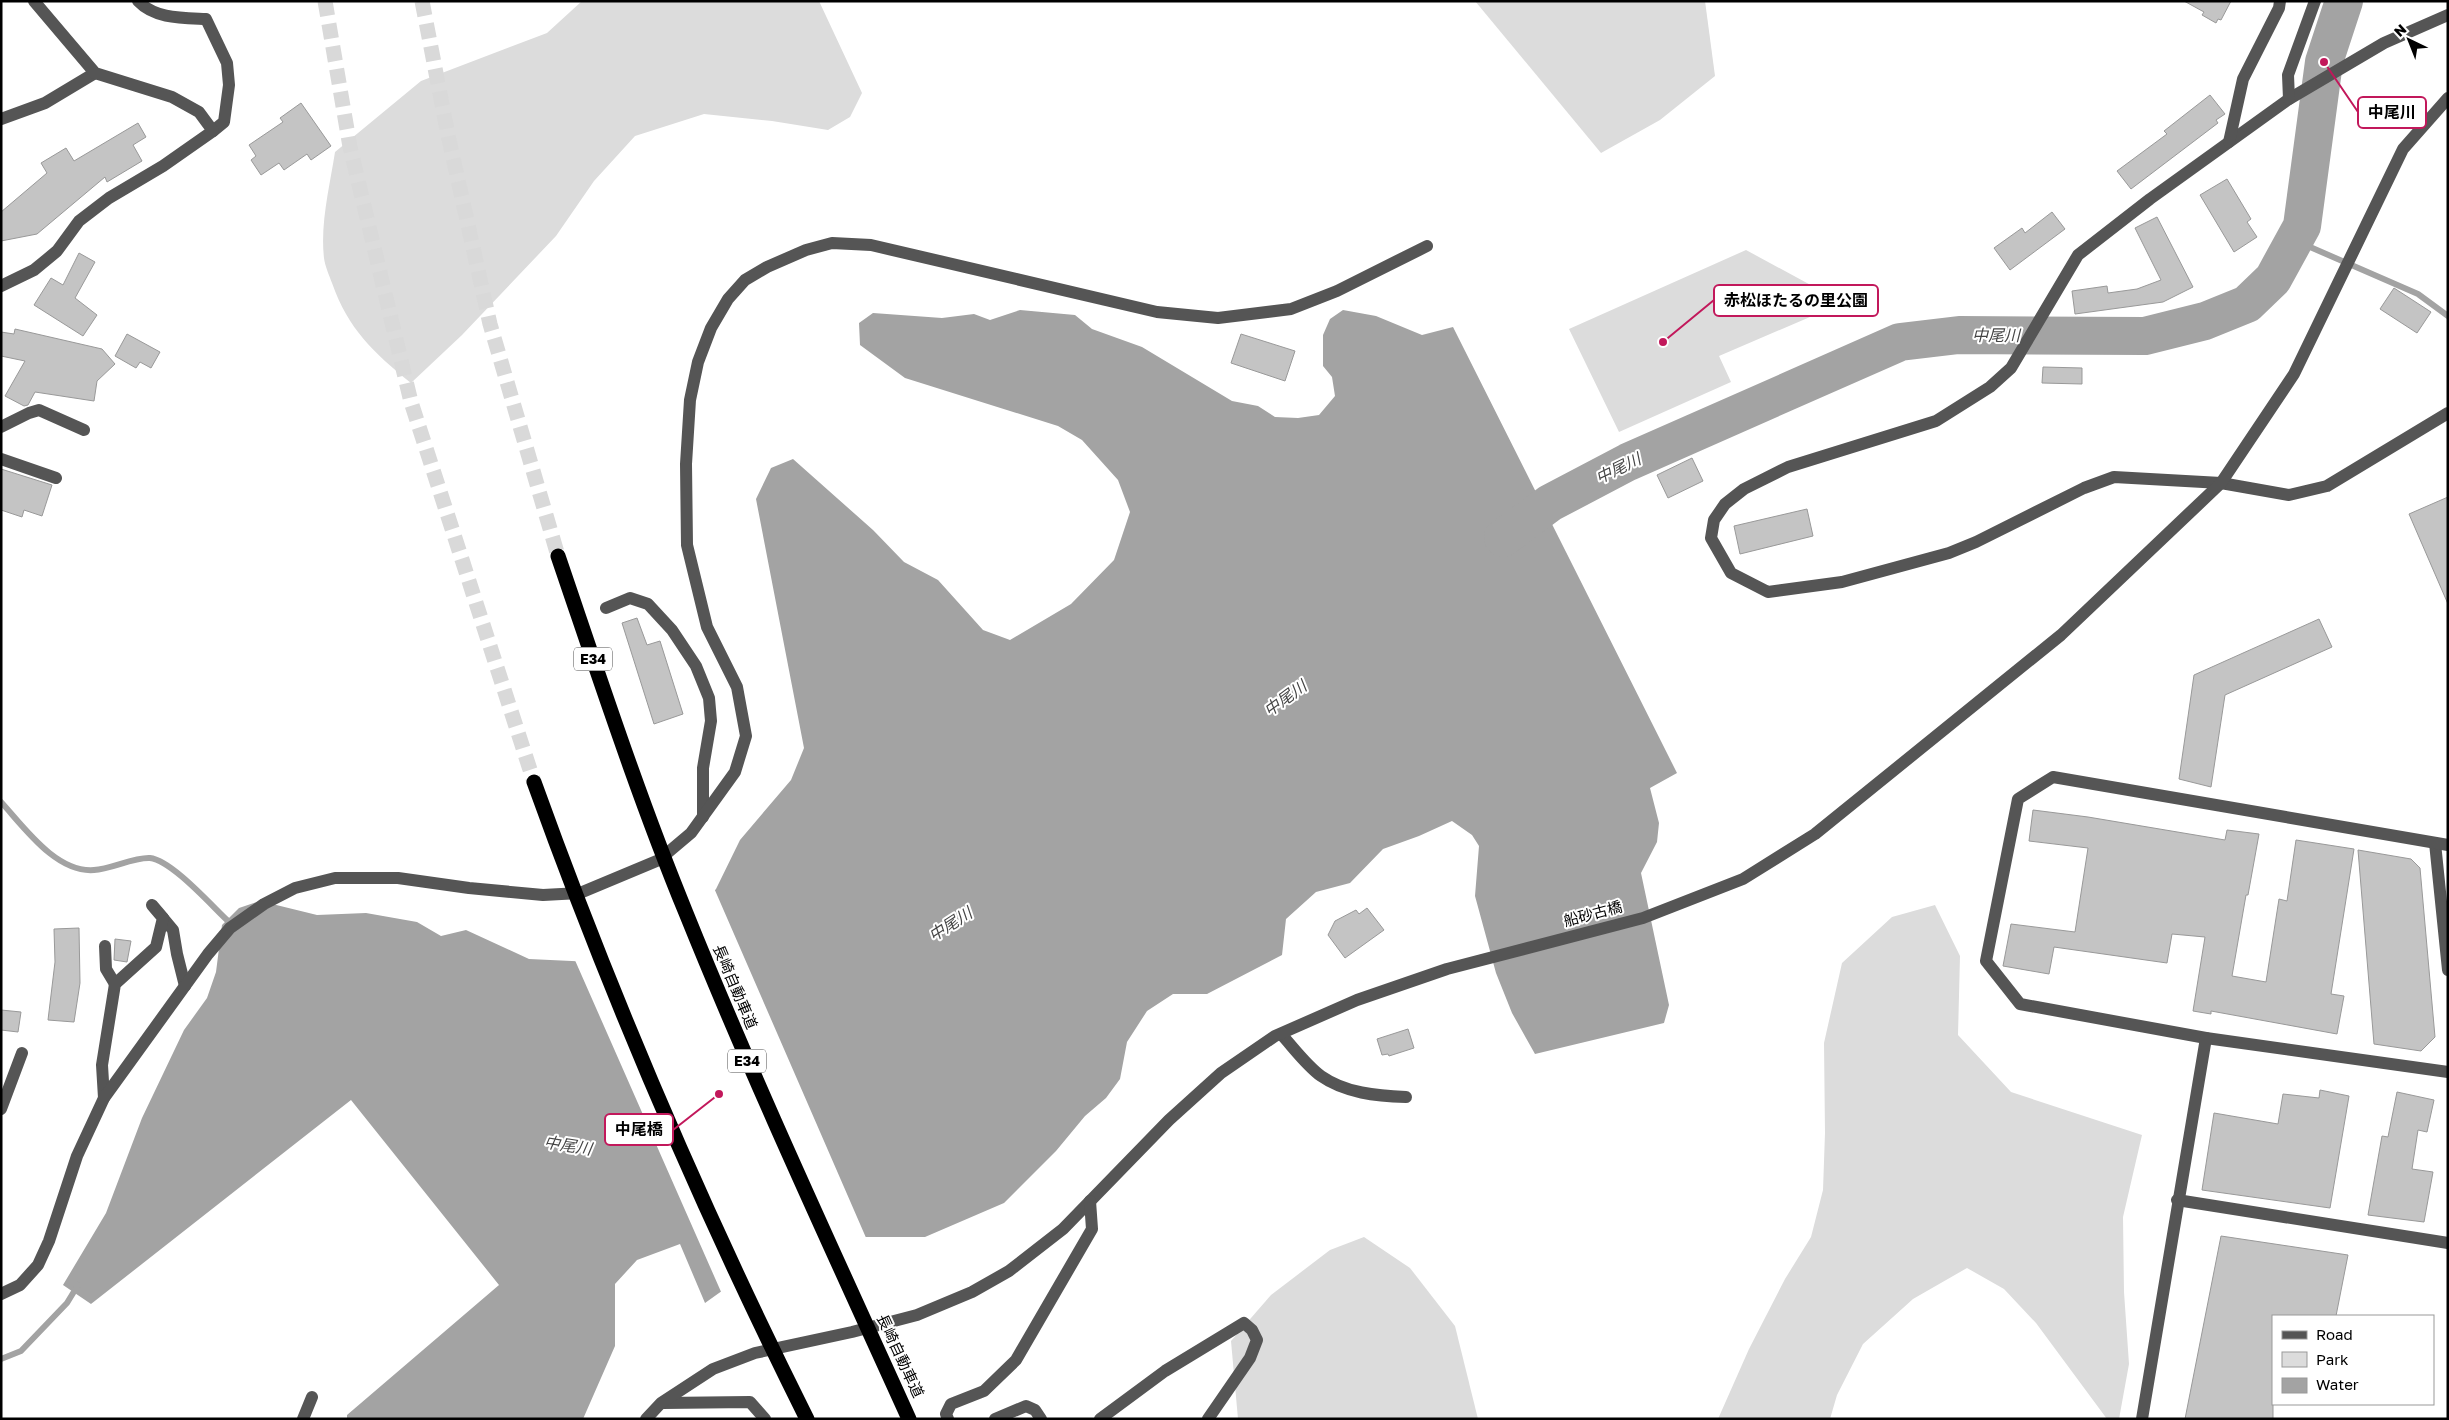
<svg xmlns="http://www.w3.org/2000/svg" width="2449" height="1420" viewBox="0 0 2449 1420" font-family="'Golos Text','Noto Sans JP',sans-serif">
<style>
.green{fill:#dcdcdc}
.water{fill:#a3a3a3}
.pier{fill:#fff}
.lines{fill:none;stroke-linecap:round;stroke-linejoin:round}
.stream{stroke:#a3a3a3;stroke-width:6}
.river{stroke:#a3a3a3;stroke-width:38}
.building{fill:#c4c4c4;stroke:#999}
.highway-tunnel{stroke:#d9d9d9;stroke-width:15;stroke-dasharray:15 8;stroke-linecap:butt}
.minor{stroke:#555;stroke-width:12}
.highway{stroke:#000;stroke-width:15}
.labels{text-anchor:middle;stroke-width:4;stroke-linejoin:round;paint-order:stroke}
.shield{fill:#fff;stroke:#4c4c4c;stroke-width:1}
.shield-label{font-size:14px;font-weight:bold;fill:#000}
.street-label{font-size:15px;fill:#000;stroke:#fff}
.water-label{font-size:16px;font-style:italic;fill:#444;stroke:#fff}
.leader{fill:none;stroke:#c2185b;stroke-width:2}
.callout-dot{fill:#c2185b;stroke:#fff;stroke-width:2}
.callout{fill:#fff;stroke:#c2185b;stroke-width:2}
.callout-label{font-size:16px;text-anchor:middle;font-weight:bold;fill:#000}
</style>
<rect width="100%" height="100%" fill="#fff"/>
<g class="green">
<path d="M 582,1 L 819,1 L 862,93 L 850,117 L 828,130 L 772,121 L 704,114 L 635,136 L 594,181 L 556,236 L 462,335 L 411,383 C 374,353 348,329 332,283 C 329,275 325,266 324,258 C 320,223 330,185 335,152 L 421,81 L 547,33 Z"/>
<path d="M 1475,1 L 1705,1 L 1715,76 L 1660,120 L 1601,153 Z"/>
<path d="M 1746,250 L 1829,295 L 1810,317 L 1719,356 L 1731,382 L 1619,432 L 1569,329 Z"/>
<path d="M 1935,905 L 1960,956 L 1958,1035 L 2011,1092 L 2142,1135 L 2123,1217 L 2124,1292 L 2129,1364 L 2119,1419 L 2107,1419 L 2036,1323 L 2004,1289 L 1967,1268 L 1913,1299 L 1863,1344 L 1837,1395 L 1830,1419 L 1718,1419 L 1749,1349 L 1785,1279 L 1811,1237 L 1823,1190 L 1825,1133 L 1824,1043 L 1842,963 L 1892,917 Z"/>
<path d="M 1364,1237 L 1410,1268 L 1455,1326 L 1478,1419 L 1238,1419 L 1231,1341 L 1271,1295 L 1330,1250 Z"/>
</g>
<path class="water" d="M 1020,310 L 1075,315 L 1092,329 L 1142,347 L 1232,401 L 1258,406 L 1275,417 L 1298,418 L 1319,415 L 1335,396 L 1332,377 L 1323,366 L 1323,335 L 1330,319 L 1343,310 L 1376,316 L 1422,335 L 1453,327 L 1677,773 L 1650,788 L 1659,823 L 1657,842 L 1641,873 L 1669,1005 L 1664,1023 L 1535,1054 L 1512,1013 L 1496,973 L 1475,896 L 1479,846 L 1472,835 L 1452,821 L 1419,836 L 1383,849 L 1350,883 L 1316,892 L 1286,919 L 1282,955 L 1207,994 L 1173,994 L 1147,1011 L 1127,1042 L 1120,1079 L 1106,1098 L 1085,1116 L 1056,1151 L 1004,1203 L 925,1237 L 845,1237 L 792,1253 L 726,1288 L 705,1303 L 680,1244 L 637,1260 L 615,1284 L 615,1346 L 583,1419 L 347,1419 L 347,1415 L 499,1285 L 351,1100 L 91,1304 L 63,1285 L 106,1213 L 142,1118 L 184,1030 L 207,998 L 216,972 L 222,925 L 239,908 L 260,901 L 317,915 L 366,913 L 417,922 L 441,936 L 466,930 L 529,959 L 593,962 L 676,934 L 716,889 L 740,840 L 791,780 L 804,748 L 756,499 L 771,468 L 793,459 L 873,530 L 904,562 L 938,580 L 983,630 L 1010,640 L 1071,604 L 1114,560 L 1130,512 L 1118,480 L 1082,440 L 1058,426 L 905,378 L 860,345 L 859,323 L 873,313 L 942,318 L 974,314 L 990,320 Z"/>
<path class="pier" d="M 714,888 L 867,1240 L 846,1240 L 793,1255 L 722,1294 L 574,958 L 593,959 L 674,932 Z"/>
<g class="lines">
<g class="stream">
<path d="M 2294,240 L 2418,294 L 2448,316"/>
<path d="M 1,802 C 24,827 56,873 94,870 C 111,869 134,857 150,858 C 171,860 211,905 227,920"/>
<path d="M 1,1359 L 21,1351 L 67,1303 L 78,1285"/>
</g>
<path class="river" d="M 1503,538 L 1550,503 L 1628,462 L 1900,342 L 1959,335 L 2145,336 L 2205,321 L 2247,304 L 2273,279 L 2302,226 L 2324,62 L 2344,1"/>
</g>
<g class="building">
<path d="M 2184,1 L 2231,1 L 2221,20 L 2218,19 L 2216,23 L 2202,15 L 2204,12 Z"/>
<path d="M 2210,95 L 2225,114 L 2216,120 L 2218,123 L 2131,189 L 2117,171 L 2167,134 L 2164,131 Z"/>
<path d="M 301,103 L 331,146 L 311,160 L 307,154 L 284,170 L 279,163 L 261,175 L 251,160 L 256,156 L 249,145 L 283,122 L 280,118 Z"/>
<path d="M 138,123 L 146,137 L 133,145 L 142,161 L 107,182 L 105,177 L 37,234 L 1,241 L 1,212 L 47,173 L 41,163 L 66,148 L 74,161 Z"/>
<path d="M 2227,179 L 2251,219 L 2247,222 L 2257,237 L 2234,252 L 2200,195 Z"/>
<path d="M 2052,212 L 2065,229 L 2010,270 L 1994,248 L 2022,228 L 2025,233 Z"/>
<path d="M 2157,217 L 2193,287 L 2163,302 L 2075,314 L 2072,291 L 2107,286 L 2108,293 L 2137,289 L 2161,280 L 2135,228 Z"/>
<path d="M 79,253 L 95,262 L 75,298 L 97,315 L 83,336 L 34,305 L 51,278 L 63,285 Z"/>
<path d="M 2394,288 L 2431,312 L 2417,333 L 2380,309 Z"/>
<path d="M 15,329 L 102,349 L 115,364 L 97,381 L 94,401 L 35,392 L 28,405 L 24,406 L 5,396 L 25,361 L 1,356 L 1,332 L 14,334 Z"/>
<path d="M 127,334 L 160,352 L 151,368 L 140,362 L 136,368 L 115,356 Z"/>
<path d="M 1241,334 L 1295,351 L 1285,381 L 1231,363 Z"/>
<path d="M 2043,367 L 2082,368 L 2082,384 L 2042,383 Z"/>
<path d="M 1692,458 L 1703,481 L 1668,498 L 1657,475 Z"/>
<path d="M 1,469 L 52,485 L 42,516 L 24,510 L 22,517 L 1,510 Z"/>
<path d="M 2448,497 L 2448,604 L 2409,514 Z"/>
<path d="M 1807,509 L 1813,536 L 1740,554 L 1734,526 Z"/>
<path d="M 637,618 L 647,645 L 660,641 L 683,714 L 654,724 L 622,623 Z"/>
<path d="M 2319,619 L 2332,647 L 2225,695 L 2211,787 L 2179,779 L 2194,675 Z"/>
<path d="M 2033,810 L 2088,817 L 2225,840 L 2227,830 L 2259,834 L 2248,895 L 2246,895 L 2232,976 L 2266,982 L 2279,899 L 2287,901 L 2296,840 L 2354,849 L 2331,994 L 2344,996 L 2337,1034 L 2211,1011 L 2211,1014 L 2193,1011 L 2205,937 L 2172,934 L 2167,963 L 2054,947 L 2049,974 L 2003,966 L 2011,924 L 2075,932 L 2088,848 L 2029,841 Z"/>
<path d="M 2358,850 L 2411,859 L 2420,868 L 2435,1037 L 2421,1051 L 2374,1044 Z"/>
<path d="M 1367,908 L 1384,930 L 1345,958 L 1328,935 L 1335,921 L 1356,910 L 1359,914 Z"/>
<path d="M 79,928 L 80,983 L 74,1022 L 48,1020 L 55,962 L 54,929 Z"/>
<path d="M 115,939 L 131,941 L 127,962 L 114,960 Z"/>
<path d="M 1,1010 L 21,1012 L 18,1032 L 1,1030 Z"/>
<path d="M 1408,1029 L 1414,1048 L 1389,1056 L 1388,1054 L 1382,1055 L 1377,1039 Z"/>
<path d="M 2320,1090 L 2349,1096 L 2330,1208 L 2202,1190 L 2214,1113 L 2278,1124 L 2283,1094 L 2319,1098 Z"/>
<path d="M 2397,1092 L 2434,1100 L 2427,1132 L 2418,1130 L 2412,1169 L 2433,1172 L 2424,1222 L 2368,1215 L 2382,1136 L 2388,1137 Z"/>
<path d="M 2221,1236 L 2348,1255 L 2336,1316 L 2273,1316 L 2273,1419 L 2185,1419 Z"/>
</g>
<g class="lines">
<g class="highway-tunnel">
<path d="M 325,1 L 350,147 L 411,402 L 534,782"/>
<path d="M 422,1 L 448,135 L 490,324 L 558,556"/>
</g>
<g class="minor">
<path d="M 138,1 C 155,19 182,18 206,19 L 227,63 L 229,85 L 224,122 L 213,131"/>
<path d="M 2448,15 L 2384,43 L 2289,99 L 2150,199 L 2078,255 L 2011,368 L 1990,387 L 1936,421 L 1788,467 L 1744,489 L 1725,504 L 1714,520 L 1711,538 L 1731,573 L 1768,592 L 1842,582 L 1949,553 L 1976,542 L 2084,488 L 2114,477 L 2221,483 L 2289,495 L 2327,486 L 2448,413"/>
<path d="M 2289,99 L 2288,75 L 2315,1"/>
<path d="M 1,119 L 45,103 L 95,73"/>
<path d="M 2229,142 L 2243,79 L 2279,8 L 2280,1"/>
<path d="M 1,286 L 34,270 L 57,251 L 79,221 L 109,198 L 163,166 L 213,131 L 199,112 L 172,97 L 95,73 L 34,1"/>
<path d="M 1,427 L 29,413 L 39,410 L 84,430"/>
<path d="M 1,459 L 56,478"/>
<path d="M 606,608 L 630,598 L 648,604 L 672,630 L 696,666 L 709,698 L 711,721 L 703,768 L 703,817"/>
<path d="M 2435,843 L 2448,970"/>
<path d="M 2448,845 L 2053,777 L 2018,799 L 1986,961 L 2020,1004 L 2206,1038 L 2448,1072"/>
<path d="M 163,918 L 173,930 L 177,954 L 185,986"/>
<path d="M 105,946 L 106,969 L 115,984"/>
<path d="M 1281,1034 C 1293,1047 1306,1065 1321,1076 C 1345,1093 1377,1096 1406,1097"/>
<path d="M 104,1098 L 102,1065 L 115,984 L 156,947 L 163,918 L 152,905"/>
<path d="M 1,1109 L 22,1053"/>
<path d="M 2177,1200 L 2448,1243"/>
<path d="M 1,1294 L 20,1285 L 38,1265 L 49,1241 L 77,1156 L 104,1098 L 208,954 L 230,928 L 264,904 L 295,888 L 335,878 L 398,878 L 469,888 L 543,895 L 580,893 L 659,860 L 691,833 L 735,772 L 746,736 L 737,687 L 707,627 L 687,545 L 686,464 L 690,400 L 698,362 L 711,328 L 728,299 L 745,280 L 767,267 L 806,250 L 832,243 L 871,245 L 1157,312 L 1218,318 L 1291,309 L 1337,291 L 1427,246"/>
<path d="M 663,1403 L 750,1402 L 765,1419"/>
<path d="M 303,1419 L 312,1397"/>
<path d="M 646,1419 L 661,1403 L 713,1369 L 755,1353 L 852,1332 L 917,1315 L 972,1292 L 1009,1271 L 1063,1229 L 1169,1120 L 1221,1073 L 1275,1036 L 1357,1000 L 1447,969 L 1643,918 L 1743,879 L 1815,834 L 2061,635 L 2221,483 L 2294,374 L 2403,149 L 2448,98"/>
<path d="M 948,1419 L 946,1414 L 951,1404 L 984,1391 L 1016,1360 L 1092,1229 L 1090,1201"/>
<path d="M 995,1419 L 1026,1406 L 1035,1410 L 1041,1419"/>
<path d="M 1100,1419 L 1165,1371 L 1244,1323 L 1252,1330 L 1257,1340 L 1250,1358 L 1208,1419"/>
<path d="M 2142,1419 L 2206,1038"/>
</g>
<g class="highway">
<path d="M 558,556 C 599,676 638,796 686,913 C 755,1084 833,1251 909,1419"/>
<path d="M 534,782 C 612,999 704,1213 807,1419"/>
</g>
</g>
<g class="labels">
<g class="shield">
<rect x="574" y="647.5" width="38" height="23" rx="4"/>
<rect x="728" y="1049.5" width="38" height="23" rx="4"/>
</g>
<g class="shield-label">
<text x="593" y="664">E34</text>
<text x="747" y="1066">E34</text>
</g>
<g class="street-label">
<text transform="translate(1593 914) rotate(-15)" y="5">船砂古橋</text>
<text transform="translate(735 987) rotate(67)" y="5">長崎自動車道</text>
<text transform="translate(900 1356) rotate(65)" y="5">長崎自動車道</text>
</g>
<g class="water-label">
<text x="1996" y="341">中尾川</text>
<text transform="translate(1618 468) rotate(-26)" y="6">中尾川</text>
<text transform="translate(1285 698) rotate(-36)" y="6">中尾川</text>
<text transform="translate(950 924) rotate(-33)" y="6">中尾川</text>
<text transform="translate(568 1145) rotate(9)" y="6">中尾川</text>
</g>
</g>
<path class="leader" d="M2324 62L2358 112M1663 342L1714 300M719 1094L673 1130"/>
<g class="callout-dot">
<circle cx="2324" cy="62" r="5"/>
<circle cx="1663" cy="342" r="5"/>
<circle cx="719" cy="1094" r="5"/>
</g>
<g class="callout">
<rect x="2358" y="97" width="68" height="31" rx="5"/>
<rect x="1714" y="285" width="164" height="31" rx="5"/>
<rect x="605" y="1114" width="68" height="31" rx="5"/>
</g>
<g class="callout-label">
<text x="2392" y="118">中尾川</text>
<text x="1796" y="306">赤松ほたるの里公園</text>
<text x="639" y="1135">中尾橋</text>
</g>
<rect width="2449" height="1420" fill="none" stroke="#000000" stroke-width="5"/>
<rect x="2272" y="1315" width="162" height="90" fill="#ffffff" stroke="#999999"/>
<rect x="2282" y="1331" width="25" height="8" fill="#555555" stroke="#999999"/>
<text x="2316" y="1340" font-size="15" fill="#000000">Road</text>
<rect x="2282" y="1352" width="25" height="15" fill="#dcdcdc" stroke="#999999"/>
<text x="2316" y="1365" font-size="15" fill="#000000">Park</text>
<rect x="2282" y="1378" width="25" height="15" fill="#a3a3a3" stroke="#999999"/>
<text x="2316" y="1390" font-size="15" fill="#000000">Water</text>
<g transform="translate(2409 40) rotate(317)" stroke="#ffffff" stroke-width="4" paint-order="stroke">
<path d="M0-4L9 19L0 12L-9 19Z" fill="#000000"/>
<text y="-8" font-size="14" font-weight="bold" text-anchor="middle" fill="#000000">N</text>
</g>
</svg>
